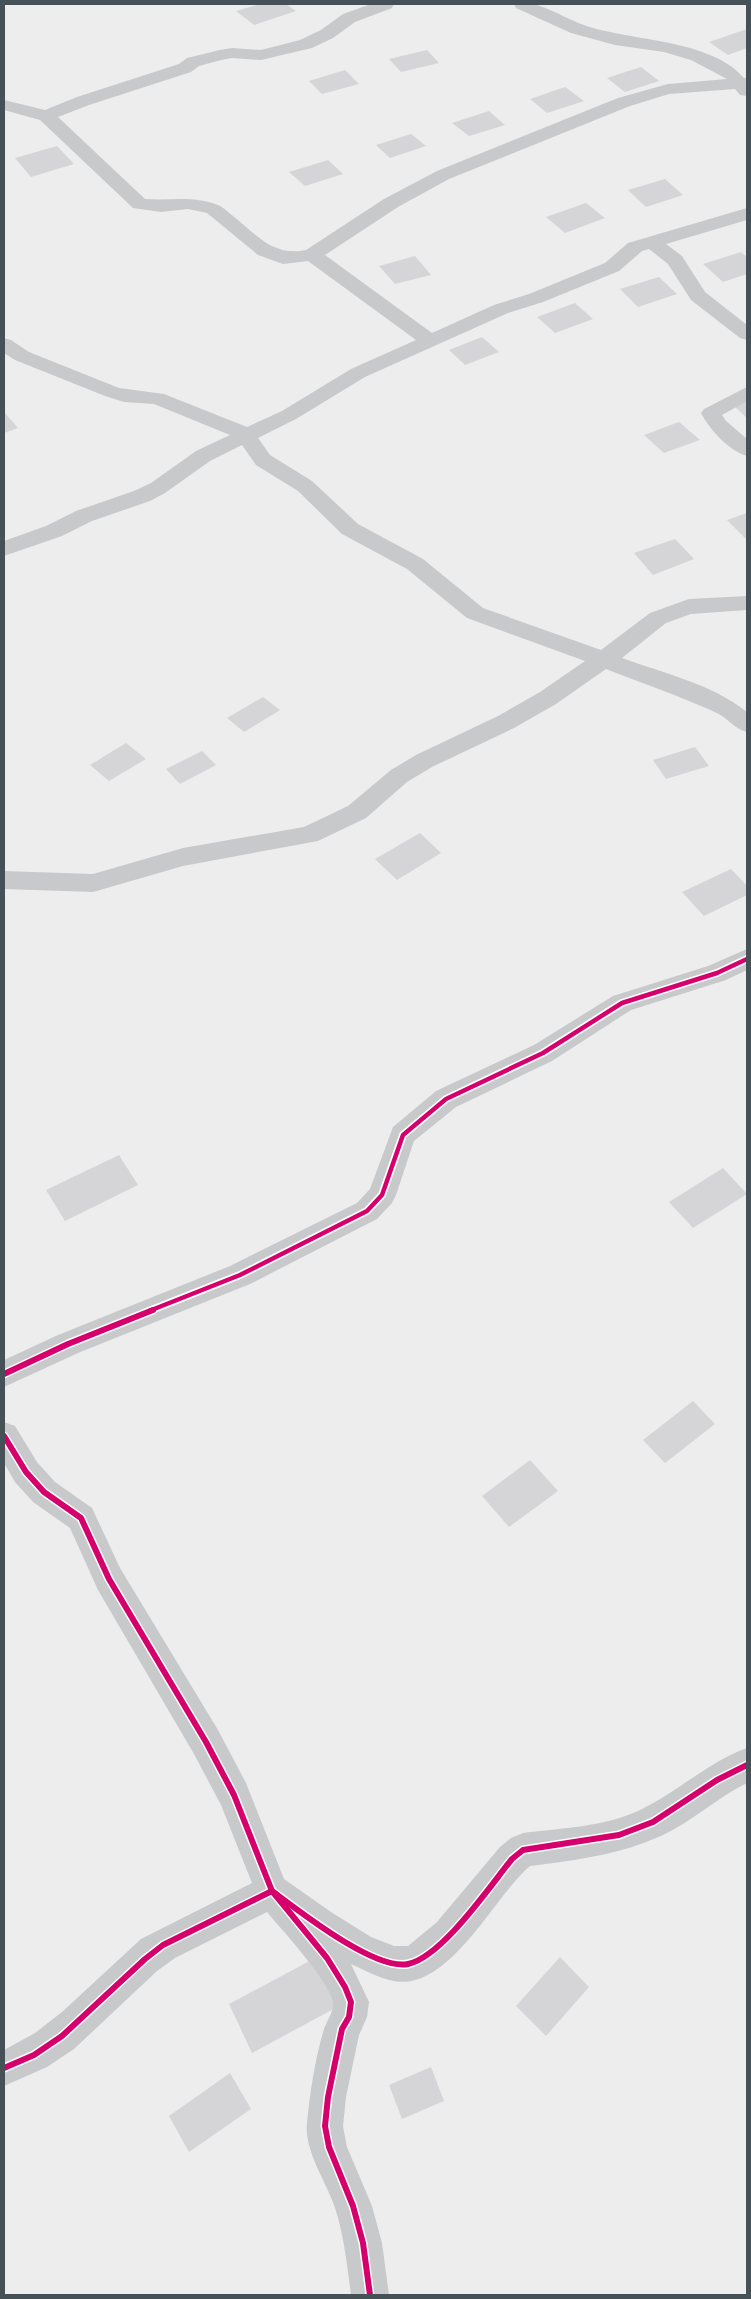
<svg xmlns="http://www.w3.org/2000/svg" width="751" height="2299" viewBox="0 0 751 2299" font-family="'Roboto Condensed',sans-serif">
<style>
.building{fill:#d5d5d7}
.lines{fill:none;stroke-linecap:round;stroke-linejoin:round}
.street{fill:#c8c9cb;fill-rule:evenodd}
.cycleway-far1-casing{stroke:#fff;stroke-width:8}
.cycleway-casing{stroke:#fff;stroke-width:9}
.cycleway-far1{stroke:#d6006c;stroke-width:4.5}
.cycleway{stroke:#d6006c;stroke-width:6}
</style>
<rect width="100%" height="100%" fill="#eeeded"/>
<g class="building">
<path d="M 260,4 L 286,4 L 296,11 L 254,25 L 236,11 Z"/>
<path d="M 747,29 L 747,48 L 728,55 L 709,42 Z"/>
<path d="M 427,50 L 439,63 L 401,72 L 389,59 Z"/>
<path d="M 641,67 L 659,81 L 625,92 L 607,78 Z"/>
<path d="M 345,70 L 359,84 L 322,94 L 309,81 Z"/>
<path d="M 565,87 L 584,101 L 547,113 L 530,99 Z"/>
<path d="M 489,111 L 505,125 L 469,136 L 452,123 Z"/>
<path d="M 411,134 L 426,146 L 390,158 L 376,145 Z"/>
<path d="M 57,146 L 74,164 L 31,177 L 15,158 Z"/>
<path d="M 328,160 L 343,174 L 305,186 L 289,172 Z"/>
<path d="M 665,179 L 683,195 L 646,207 L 628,190 Z"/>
<path d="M 586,203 L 605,218 L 565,233 L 546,217 Z"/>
<path d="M 741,252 L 747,257 L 747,274 L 723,282 L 703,264 Z"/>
<path d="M 415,256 L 431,275 L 395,284 L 379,266 Z"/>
<path d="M 659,277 L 677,294 L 638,307 L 620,289 Z"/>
<path d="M 575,303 L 593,319 L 555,333 L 537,317 Z"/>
<path d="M 482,337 L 499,352 L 465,365 L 449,350 Z"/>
<path d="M 747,400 L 747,418 L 733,405 Z"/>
<path d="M 5,413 L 18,428 L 4,433 L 4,414 Z"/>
<path d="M 679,422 L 700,440 L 664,453 L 644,435 Z"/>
<path d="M 747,513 L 747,540 L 727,520 Z"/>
<path d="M 675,539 L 694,559 L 653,575 L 634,553 Z"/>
<path d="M 263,697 L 280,710 L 244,732 L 227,718 Z"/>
<path d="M 126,743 L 146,759 L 109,781 L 90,765 Z"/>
<path d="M 695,747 L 709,766 L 666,779 L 653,760 Z"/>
<path d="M 202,751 L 216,765 L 180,784 L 166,769 Z"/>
<path d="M 420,833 L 441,853 L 397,880 L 375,859 Z"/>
<path d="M 731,869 L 747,886 L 747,895 L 704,916 L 682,892 Z"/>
<path d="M 119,1155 L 138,1185 L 65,1221 L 46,1190 Z"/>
<path d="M 723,1168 L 747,1194 L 693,1228 L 669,1202 Z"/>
<path d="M 693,1401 L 715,1424 L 665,1463 L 643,1440 Z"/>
<path d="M 530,1460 L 558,1491 L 509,1527 L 482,1496 Z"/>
<path d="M 317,1957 L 339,2006 L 252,2053 L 229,2004 Z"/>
<path d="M 560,1957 L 589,1987 L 546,2036 L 516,2006 Z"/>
<path d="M 431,2067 L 444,2101 L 402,2119 L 389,2085 Z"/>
<path d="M 230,2073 L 251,2109 L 189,2152 L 169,2116 Z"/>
</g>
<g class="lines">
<g class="street">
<path d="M 371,4 L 394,4 L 392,8 L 355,22 L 333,38 L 312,48 L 261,60 L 232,58 L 221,60 L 199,66 L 191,72 L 89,105 L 58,117 L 145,199 C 171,201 192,195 218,205 C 223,207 228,212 233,216 C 257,235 273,257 306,250 L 384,199 L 437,171 L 618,98 L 668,84 L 727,79 L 691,60 L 664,52 L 615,45 L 571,33 L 516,8 L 514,4 C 521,4 530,2 537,5 C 556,11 574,23 593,28 C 638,41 713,41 744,78 L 747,78 L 747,96 L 740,95 L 735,89 L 669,94 L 630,106 L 449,179 L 398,207 L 325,255 L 432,333 L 494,305 L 529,294 L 605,263 L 628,243 L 747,208 L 747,220 L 666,244 L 682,256 L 705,292 L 747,325 L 747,340 L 740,338 L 691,300 L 668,264 L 649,249 L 642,251 L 619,271 L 543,302 L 508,313 L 365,377 L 296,419 L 258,438 L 270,455 L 312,481 L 358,524 L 423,559 L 483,608 L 601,650 L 650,613 L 689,599 L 747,596 L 747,610 L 691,614 L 666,623 L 622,658 C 663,673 712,684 747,712 L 747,732 C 734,729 727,717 715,712 C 679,696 642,683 606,669 L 556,704 L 514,728 L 432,767 L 407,782 L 366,818 L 318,841 L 183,866 L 93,892 L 4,889 L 4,871 L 93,874 L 183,848 L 304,827 L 348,806 L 391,770 L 416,755 L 498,716 L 540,692 L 585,661 L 467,618 L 407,569 L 342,534 L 298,491 L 256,465 L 242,445 L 210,461 L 165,493 L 150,501 L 92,521 L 62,536 L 4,556 L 4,541 L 46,526 L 76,511 L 134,491 L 151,483 L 196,451 L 230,435 L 154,404 L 124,402 L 105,396 L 15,360 L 4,353 L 4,338 L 11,340 L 29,352 L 119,388 L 164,394 L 247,427 L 282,411 L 351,369 L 416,340 L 308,261 L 283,264 L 258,255 L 207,213 L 188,209 L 161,212 L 133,208 L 40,120 L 4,110 L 4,100 L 45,110 L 77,97 L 179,64 L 187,58 L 220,50 L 232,48 L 261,50 L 300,40 L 321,30 L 343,14 Z"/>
<path d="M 747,387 L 747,401 L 722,415 L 726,421 L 747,439 L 747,456 C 728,450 710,430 701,413 L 704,409 Z"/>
<path d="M 747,949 L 747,970 L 726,980 L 631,1010 L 552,1061 L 456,1107 L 414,1141 L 396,1195 L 392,1203 L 377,1219 L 250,1284 L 78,1353 L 4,1387 L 4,1360 L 58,1335 L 230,1266 L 357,1203 L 370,1189 L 393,1127 L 436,1091 L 534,1045 L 613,996 L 708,966 Z"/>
<path d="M 4,1422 L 15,1426 L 37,1462 L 55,1482 L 92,1508 L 120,1568 L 218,1730 L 246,1783 L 284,1879 L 331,1912 L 371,1937 L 394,1946 L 408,1946 L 437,1922 L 500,1847 L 511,1838 L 523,1833 C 562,1828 606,1827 642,1809 C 679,1791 708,1762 747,1748 L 747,1783 C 718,1797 693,1821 663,1835 C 620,1855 576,1860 530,1866 C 495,1895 449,1992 394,1981 C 379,1978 364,1970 351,1964 L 369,2002 L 367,2017 L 359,2035 L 346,2097 L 343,2126 L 347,2147 L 372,2206 L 382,2243 L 389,2295 L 351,2295 C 347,2265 344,2234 334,2205 C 325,2180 304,2150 307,2123 C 310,2092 315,2059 324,2029 C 327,2020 335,2010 333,2001 C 327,1979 283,1931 267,1912 L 175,1958 L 157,1971 L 74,2049 L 47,2067 L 4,2086 L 4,2050 L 35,2033 L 62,2012 L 141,1939 L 252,1883 L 221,1805 L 194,1754 L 98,1590 L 70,1528 L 33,1502 L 15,1482 L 4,1463 Z"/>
</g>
<defs>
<path id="cycleway-far1" d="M 149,1311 L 240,1275 L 367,1211 L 382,1195 L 403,1135 L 446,1099 L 543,1053 L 622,1003 L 717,973 L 747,959"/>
<g id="cycleway">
<path d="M 4,1374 L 68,1344 L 153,1310"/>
<path d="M 4,1436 L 26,1472 L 44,1492 L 81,1518 L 109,1579 L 206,1742 L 234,1795 L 272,1891 L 327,1958 L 345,1987 L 351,2002 L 349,2017 L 342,2029 L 328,2097 L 325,2126 L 329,2147 L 353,2206 L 363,2243 L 370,2295"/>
<path d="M 4,2068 L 34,2055 L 62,2036 L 145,1959 L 163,1945 L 272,1891 C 299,1911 375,1971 408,1964 C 442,1957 490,1886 512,1859 L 523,1850 L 619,1835 L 653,1822 L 717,1780 L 747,1765"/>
</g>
</defs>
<use href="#cycleway-far1" class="cycleway-far1-casing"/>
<use href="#cycleway" class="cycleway-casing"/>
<use href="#cycleway-far1" class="cycleway-far1"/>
<use href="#cycleway" class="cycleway"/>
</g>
<rect width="751" height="2299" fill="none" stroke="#465057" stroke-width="10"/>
</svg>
